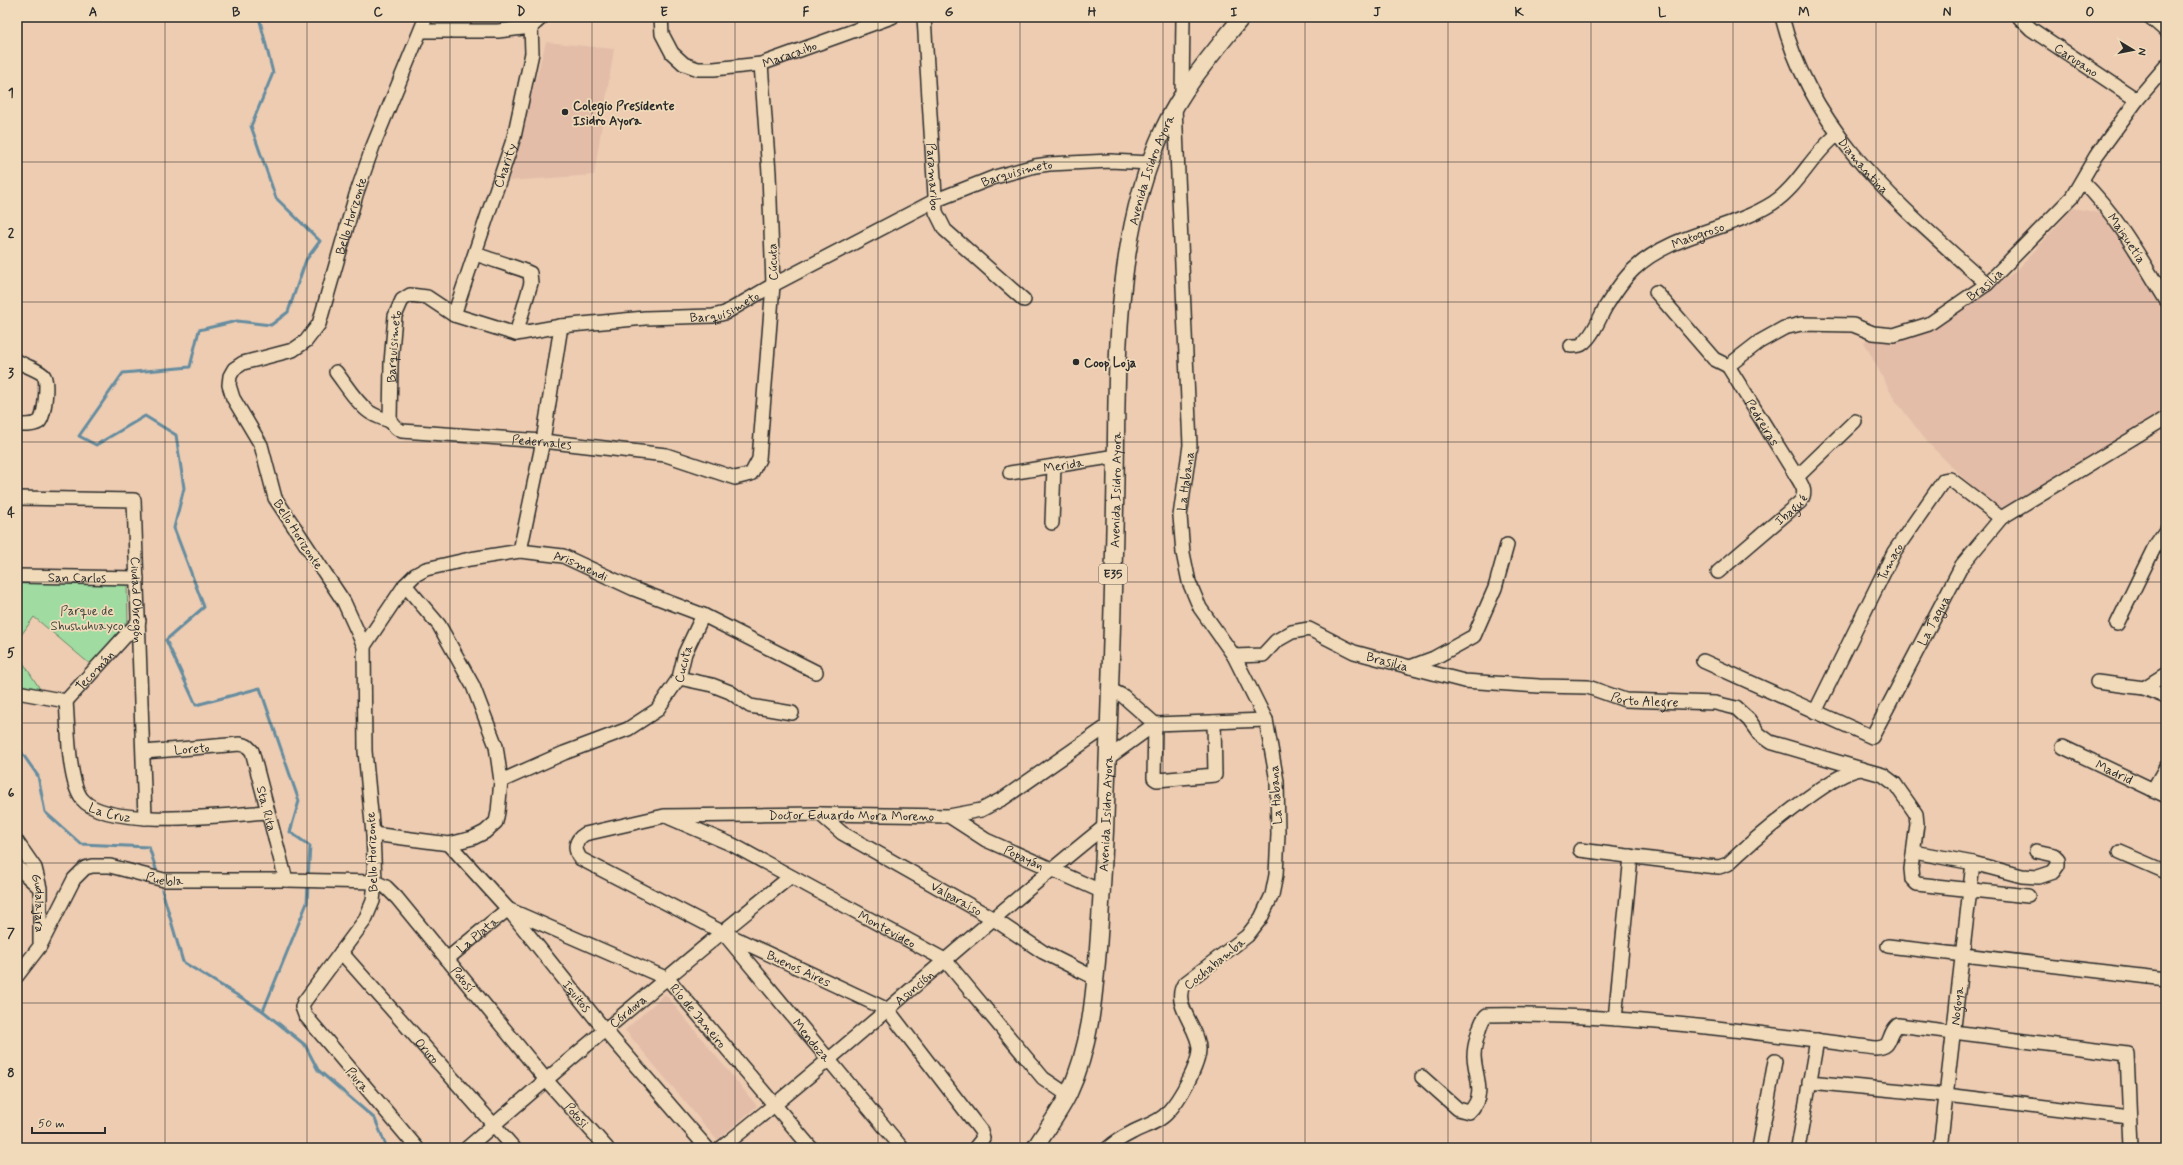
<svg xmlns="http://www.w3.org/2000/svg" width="2183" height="1165" viewBox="0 0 2183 1165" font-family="Mynerve,sans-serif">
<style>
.built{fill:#e3bda8}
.green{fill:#a0dba1;stroke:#668366}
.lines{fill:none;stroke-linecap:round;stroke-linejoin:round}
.stream{stroke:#658c9f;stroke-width:3}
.minor-casing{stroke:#2b2b2b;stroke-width:16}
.major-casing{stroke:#2b2b2b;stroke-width:19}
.minor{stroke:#f0dab9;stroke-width:13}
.major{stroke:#f0dab9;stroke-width:16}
.grid{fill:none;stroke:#2b2b2b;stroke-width:1;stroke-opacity:0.55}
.poi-dot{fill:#2b2b2b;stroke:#f0dab9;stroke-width:1.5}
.labels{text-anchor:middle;stroke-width:3.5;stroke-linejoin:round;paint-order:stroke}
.shield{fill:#f0dab9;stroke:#666056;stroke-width:1}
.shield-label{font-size:12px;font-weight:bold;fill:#2b2b2b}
.street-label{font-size:13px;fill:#2b2b2b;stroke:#f0dab9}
.poi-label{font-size:13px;font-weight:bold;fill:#2b2b2b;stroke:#f0dab9;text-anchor:start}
.park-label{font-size:13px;fill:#3d453d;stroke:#f0dab9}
.neatline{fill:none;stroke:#2b2b2b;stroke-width:1.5}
.grid-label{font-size:13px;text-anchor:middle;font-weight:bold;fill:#2b2b2b}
</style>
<rect width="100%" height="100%" fill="#edccb2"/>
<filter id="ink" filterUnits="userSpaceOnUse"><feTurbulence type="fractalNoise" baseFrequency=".025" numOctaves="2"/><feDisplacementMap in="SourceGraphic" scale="8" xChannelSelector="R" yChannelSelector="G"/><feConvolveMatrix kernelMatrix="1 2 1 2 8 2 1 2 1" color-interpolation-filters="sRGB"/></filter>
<g filter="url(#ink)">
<g class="built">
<path d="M 546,42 L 614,49 L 594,175 L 508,181 Z"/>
<path d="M 2073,208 L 2099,213 L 2128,245 L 2159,294 L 2166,319 L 2166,409 L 2001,516 L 1928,443 L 1893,397 L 1864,342 L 1871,337 L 1894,338 L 1960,306 L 2008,277 L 2020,267 Z"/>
<path d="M 665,994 L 757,1106 L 717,1140 L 625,1030 Z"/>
</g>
<g class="green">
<path d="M 17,582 L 127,584 L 128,620 L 91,665 L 34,617 L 17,641 Z"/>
<path d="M 17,653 L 40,689 L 17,684 Z"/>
</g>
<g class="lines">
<g class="stream">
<path d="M 259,17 L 273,73 L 251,126 L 276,198 L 320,241 L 306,260 L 288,312 L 271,325 L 237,321 L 199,330 L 190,367 L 123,373 L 79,436 L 96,445 L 145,416 L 176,435 L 184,488 L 174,528 L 204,607 L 166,640 L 196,705 L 260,688 L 299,801 L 290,832 L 310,846 L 308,878"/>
<path d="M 17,746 L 38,776 L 45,812 L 81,844 L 149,847 L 157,872"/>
<path d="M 162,890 L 183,962 L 263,1011 L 305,1045 L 318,1070 L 375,1119 L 387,1148"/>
<path d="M 263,1011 L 307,903 L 308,884"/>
</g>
<defs>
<g id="minor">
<path id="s1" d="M 661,17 L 662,34 L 672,53 L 684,64 L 698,69 L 714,69 L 761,64 L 892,17"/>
<path id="s2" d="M 924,17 L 936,212 L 945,230 L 1024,300"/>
<path id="s3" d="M 1782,17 C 1812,136 1901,206 1987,284"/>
<path id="s4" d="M 2019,17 L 2031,29 L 2137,100"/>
<path d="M 2150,17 L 2166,31"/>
<path d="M 531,27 L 542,17"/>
<path d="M 422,31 L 498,31 L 531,27"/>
<path d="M 1182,96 L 1183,17"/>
<path id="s5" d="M 2082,181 C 2117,215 2141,259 2166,300"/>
<path d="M 476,254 C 483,257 528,271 530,273 L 531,283 L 516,334"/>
<path d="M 1656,292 L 1714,359 L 1728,366"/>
<path id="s6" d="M 454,315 L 514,137 L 532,53 L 531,27"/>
<path id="s7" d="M 1571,346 C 1574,346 1580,346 1582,344 C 1593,336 1599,319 1605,308 C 1613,295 1622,280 1634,269 C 1672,233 1729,231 1773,203 C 1799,186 1812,154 1837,135"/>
<path d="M 17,361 C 23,365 41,371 44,376 C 48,383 45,416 39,422 C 33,426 23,425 17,425"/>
<path id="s8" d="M 1728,366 L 1759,342 L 1784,328 L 1801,324 L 1853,325 L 1873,333 L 1894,335 L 1929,324 L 1987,284 L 2072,197 L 2096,156 L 2137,100 L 2166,66"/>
<path id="s9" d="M 1728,366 L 1797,477"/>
<path id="s10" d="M 336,372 C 346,385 355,401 368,411 C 375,417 387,419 391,422 C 395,426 395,429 402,431 L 543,441 L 666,455 L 735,478 L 751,474 L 759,459 L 773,285 L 769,173 L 761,64"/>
<path id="s11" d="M 390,421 L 391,363 L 395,316 L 402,300 L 410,295 L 427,297 L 454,315 L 516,334 L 561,326 L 645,318 L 713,316 L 725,313 L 773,285 L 934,201 L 995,177 L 1035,166 L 1049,164 L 1110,161 L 1151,163"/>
<path id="s12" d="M 1010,473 L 1116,456"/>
<path id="s13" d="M 17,498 L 134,500 L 145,818"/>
<path d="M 1052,523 L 1054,466"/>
<path d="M 520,551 L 543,441 L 561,326"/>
<path id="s14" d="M 1718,572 L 1800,502 C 1807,492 1803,487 1797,477 L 1855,421"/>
<path id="s15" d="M 17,576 L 137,578"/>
<path d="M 2117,624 L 2155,546 L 2166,530"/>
<path id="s16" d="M 364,646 L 405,585 L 415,575 L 426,569 L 470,559 L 520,551 L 563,556 L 634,589 L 703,615 L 816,672"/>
<path id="s17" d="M 1234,656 L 1263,655 L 1276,641 L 1292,632 L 1309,629 L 1354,652 L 1410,667 L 1434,658 L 1474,636 L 1495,588 L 1507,545"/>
<path id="s18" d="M 1703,661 L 1872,737 L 1962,565 L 2001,518 L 2166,418"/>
<path id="s19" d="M 1410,667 L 1464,681 L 1539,686 L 1588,687 L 1625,700 L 1715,703 L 1736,708 L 1749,720 L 1759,734 L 1770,742 L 1865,770 L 1883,775 L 1895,784 L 1916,814 L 1917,824 L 1911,869 L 1912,879 L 1917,884 L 2028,896"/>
<path d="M 679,678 L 712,685 L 730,692 L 750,706 L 792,713"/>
<path d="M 2097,682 L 2144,688 L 2166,697"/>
<path d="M 2144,688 L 2166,674"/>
<path d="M 1111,690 L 1123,696 L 1155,724 L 1266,720"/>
<path d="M 17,692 L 66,701"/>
<path id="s20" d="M 66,701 C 68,724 68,782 82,799 C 107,830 228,815 266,812"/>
<path id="s21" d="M 66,701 L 139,621"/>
<path id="s22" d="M 1815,712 L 1894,552 L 1944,480 L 1950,479 L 2001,518"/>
<path d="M 1155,724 L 1154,778 L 1157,780 L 1215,775 L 1214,722"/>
<path id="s23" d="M 2063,747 L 2166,796"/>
<path id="s24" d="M 144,752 L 240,744 L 247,746 L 252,751 L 286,880"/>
<path d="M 1108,758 L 1155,724"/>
<path id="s25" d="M 501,781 L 564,753 L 628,729 L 657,710 L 679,678 L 685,653 L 703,615"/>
<path d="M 2153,790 L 2166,767"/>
<path id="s26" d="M 820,814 L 842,833 L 992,918 L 1043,952 L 1095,978"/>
<path id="s27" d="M 949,816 L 986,840 L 1103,892"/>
<path id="s28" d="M 670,818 L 733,845 L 945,960 L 1043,1078 L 1068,1095"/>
<path d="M 373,834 L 449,844 L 473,838 L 485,832 L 496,822 L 498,812 L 501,781 L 496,746 L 473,686 L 439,625 L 405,585"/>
<path id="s29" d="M 17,842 L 35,868 L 40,888 L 40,942"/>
<path id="s30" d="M 449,844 L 508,909 L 604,1029 L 707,1148"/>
<path d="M 1580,850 L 1707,866 L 1719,867 L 1728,864 C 1751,842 1832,772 1861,769"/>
<path d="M 1914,852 L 1973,863 L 2022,876 L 2038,877 L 2053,872 L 2058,865 L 2058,859 L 2054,855 L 2036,851"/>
<path d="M 2120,852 L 2166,872"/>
<path d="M 17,867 L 39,887"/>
<path id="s31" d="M 510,910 L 668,979 L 811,1148"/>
<path id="s32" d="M 726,936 L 902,1148"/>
<path d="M 1888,946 L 2166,979"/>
<path id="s33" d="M 341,952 L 514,1148"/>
<path id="s34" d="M 447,959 L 508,909"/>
<path id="s35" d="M 17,976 L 40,946 L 74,879 L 85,868 L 92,866 L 110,866 L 164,880 L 286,880 L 375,882 L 386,887 L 397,898 L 547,1081 L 607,1148"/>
<path d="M 1615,1019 L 1631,856"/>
<path d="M 1422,1077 L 1458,1109 L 1469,1112 C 1487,1095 1475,1077 1474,1056 C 1474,1048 1480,1019 1487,1015 C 1617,1013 1747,1031 1875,1048 C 1894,1048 1886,1035 1898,1025 L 2127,1054 L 2131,1148"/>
<path d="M 1809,1082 L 1946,1095 L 2129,1117"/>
<path id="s36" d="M 417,1148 L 305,1015 L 302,1007 L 304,1002 L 365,920 L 373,901 L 375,882 L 373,834 L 365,751 L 364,646 L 344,602 L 275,498 L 261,445 L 233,398 L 229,385 L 230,376 L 234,369 L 243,363 L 293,350 L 306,341 L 319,324 L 356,195 L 373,146 L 426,17"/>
<path id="s37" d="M 467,1148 C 573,1056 681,965 790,877"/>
<path id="s38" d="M 721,1148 C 853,1044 975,930 1105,826"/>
<path id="s39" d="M 975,1148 L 983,1138 L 981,1131 L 888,1010 L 722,932 L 581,859 C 573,849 575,840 585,834 L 664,816 L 820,814 L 949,816 L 981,810 L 1004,798 L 1109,725"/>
<path id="s40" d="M 1108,1148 C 1115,1142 1123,1137 1131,1133 C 1143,1126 1159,1123 1168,1112 C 1179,1100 1199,1066 1199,1049 C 1199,1028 1171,1004 1184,984 L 1247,936 L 1261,918 L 1272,895 L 1276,875 L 1278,834 L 1277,781 L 1266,720 L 1234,656 L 1200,608 L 1189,582 L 1183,553 L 1180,516 L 1190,445 L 1175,107"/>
<path d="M 1759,1148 L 1775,1061"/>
<path d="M 1798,1148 L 1817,1040"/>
<path id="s41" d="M 1940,1148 L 1973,863"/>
</g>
<g id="major">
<path id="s42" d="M 1035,1148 C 1046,1130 1060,1112 1069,1093 C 1090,1048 1094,998 1098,949 C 1101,909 1103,870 1105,831 C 1109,723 1113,614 1115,506 C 1118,381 1110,244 1164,128 C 1183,87 1214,52 1242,17"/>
</g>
</defs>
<use href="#minor" class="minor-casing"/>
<use href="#major" class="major-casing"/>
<use href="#minor" class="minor"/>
<use href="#major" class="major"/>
</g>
</g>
<path class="grid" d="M 165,17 L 165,1148M 307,17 L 307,1148M 450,17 L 450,1148M 592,17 L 592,1148M 735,17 L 735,1148M 878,17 L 878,1148M 1020,17 L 1020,1148M 1163,17 L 1163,1148M 1305,17 L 1305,1148M 1448,17 L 1448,1148M 1591,17 L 1591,1148M 1733,17 L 1733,1148M 1876,17 L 1876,1148M 2018,17 L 2018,1148M 17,162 L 2166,162M 17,302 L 2166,302M 17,442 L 2166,442M 17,582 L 2166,582M 17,723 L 2166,723M 17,863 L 2166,863M 17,1003 L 2166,1003"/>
<g class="poi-dot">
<circle cx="565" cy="112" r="4"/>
<circle cx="1076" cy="362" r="4"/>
</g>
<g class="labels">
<rect class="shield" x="1099" y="564" width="28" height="20" rx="3"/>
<g class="shield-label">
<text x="1113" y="578">E35</text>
</g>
<g class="street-label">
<text dy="5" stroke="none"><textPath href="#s1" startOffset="163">Maracaibo</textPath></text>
<text dy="5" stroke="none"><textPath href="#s4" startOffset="72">Carupano</textPath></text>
<text dy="5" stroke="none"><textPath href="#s3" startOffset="171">Diamantina</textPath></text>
<text dy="5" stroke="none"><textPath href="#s6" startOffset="158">Charity</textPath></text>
<text dy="5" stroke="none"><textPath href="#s42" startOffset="996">Avenida Isidro Ayora</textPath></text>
<text dy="5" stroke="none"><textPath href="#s11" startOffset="782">Barquisimeto</textPath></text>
<text dy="5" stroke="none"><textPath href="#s2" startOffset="160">Paramaribo</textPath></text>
<text dy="5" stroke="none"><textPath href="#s36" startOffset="1092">Bello Horizonte</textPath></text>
<text dy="5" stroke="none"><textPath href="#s7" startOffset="176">Matogroso</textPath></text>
<text dy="5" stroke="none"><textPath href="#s5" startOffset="73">Maiquetía</textPath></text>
<text transform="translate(772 262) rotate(-92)" y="5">Cúcuta</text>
<text dy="5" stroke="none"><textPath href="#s8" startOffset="285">Brasilia</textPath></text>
<text dy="5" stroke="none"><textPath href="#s11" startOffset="458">Barquisimeto</textPath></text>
<text dy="5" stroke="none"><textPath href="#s11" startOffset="75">Barquisimeto</textPath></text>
<text dy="5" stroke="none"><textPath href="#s9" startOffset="66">Pedreiras</textPath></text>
<text dy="5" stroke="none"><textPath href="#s10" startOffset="231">Pedernales</textPath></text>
<text dy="5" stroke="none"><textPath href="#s12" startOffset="54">Merida</textPath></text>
<text dy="5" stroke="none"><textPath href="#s40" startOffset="775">La Habana</textPath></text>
<text dy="5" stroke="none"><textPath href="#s42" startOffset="672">Avenida Isidro Ayora</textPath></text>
<text dy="5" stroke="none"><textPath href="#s14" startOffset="96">Ibagué</textPath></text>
<text transform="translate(299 534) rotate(57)" y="5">Bello Horizonte</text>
<text dy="5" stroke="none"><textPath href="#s22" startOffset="168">Tumaco</textPath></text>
<text dy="5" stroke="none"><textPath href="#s16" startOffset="259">Arismendi</textPath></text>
<text dy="5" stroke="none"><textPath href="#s15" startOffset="60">San Carlos</textPath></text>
<text dy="5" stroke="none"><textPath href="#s13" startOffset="217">Ciudad Obregón</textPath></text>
<text dy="5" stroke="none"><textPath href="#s18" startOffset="317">La Tagua</textPath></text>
<text dy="5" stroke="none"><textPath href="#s17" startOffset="169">Brasilia</textPath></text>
<text dy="5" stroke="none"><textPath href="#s25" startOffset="226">Cucuta</textPath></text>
<text dy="5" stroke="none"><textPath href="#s21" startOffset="42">Tecomán</textPath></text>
<text dy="5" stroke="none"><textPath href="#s19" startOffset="239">Porto Alegre</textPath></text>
<text dy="5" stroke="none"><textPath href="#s24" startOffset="48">Loreto</textPath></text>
<text dy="5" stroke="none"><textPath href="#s23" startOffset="57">Madrid</textPath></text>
<text transform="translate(1275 795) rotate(-94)" y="5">La Habana</text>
<text dy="5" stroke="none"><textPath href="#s20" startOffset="132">La Cruz</textPath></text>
<text dy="5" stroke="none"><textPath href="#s24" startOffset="170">Sta. Rita</textPath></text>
<text dy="5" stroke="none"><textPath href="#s42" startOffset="348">Avenida Isidro Ayora</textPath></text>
<text dy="5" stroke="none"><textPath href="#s39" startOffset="813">Doctor Eduardo Mora Moreno</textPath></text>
<text transform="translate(371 852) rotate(-92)" y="5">Bello Horizonte</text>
<text dy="5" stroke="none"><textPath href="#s27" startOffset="86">Popayán</textPath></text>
<text dy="5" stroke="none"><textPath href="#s35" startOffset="210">Puebla</textPath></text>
<text dy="5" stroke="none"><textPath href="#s26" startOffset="161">Valparaíso</textPath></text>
<text dy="5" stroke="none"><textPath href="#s29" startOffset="67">Gudalajara</textPath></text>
<text dy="5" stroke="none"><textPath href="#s28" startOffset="244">Montevideo</textPath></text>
<text dy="5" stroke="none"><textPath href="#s34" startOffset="39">La Plata</textPath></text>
<text transform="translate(1214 963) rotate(-39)" y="5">Cochabamba</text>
<text transform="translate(799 968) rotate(25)" y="5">Buenos Aires</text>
<text dy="5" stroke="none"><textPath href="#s35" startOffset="553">Potosí</textPath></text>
<text dy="5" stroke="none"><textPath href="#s38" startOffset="251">Asunción</textPath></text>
<text dy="5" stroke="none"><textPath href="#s30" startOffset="199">Iquitos</textPath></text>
<text dy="5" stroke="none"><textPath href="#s41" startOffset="143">Nogoya</textPath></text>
<text dy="5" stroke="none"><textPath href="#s37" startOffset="211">Córdova</textPath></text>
<text dy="5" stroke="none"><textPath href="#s31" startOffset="220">Río de Janeiro</textPath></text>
<text dy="5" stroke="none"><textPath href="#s32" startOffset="135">Mendoza</textPath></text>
<text dy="5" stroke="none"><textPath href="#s33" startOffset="131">Oruro</textPath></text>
<text transform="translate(358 1079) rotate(50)" y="5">Piura</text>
<text dy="5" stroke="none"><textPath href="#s35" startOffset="730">Potosi</textPath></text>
</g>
<g class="poi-label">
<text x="573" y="110">Colegio Presidente<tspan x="573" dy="15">Isidro Ayora</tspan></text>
<text x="1084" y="367">Coop Loja</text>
</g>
<g class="park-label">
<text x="87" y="615">Parque de<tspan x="87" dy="15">Shushuhuayco</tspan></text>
</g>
</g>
<rect width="2183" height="1165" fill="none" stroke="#f0dab9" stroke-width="44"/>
<g transform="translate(2133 50) rotate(100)" stroke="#f0dab9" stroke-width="3" paint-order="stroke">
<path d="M0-3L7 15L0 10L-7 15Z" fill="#2b2b2b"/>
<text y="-6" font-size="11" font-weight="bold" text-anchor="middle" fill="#2b2b2b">N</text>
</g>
<path d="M32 1127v6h73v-6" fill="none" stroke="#2b2b2b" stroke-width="2"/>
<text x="38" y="1127" font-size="12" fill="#2b2b2b" stroke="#f0dab9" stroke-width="3" paint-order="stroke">50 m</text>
<rect x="22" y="22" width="2139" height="1121" class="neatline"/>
<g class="grid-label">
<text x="93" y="16">A</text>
<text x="236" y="16">B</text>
<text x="378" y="16">C</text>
<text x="521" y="16">D</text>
<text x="664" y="16">E</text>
<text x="806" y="16">F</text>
<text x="949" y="16">G</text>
<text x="1092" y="16">H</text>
<text x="1234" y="16">I</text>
<text x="1377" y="16">J</text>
<text x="1519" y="16">K</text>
<text x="1662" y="16">L</text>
<text x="1804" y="16">M</text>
<text x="1947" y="16">N</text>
<text x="2090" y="16">O</text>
<text x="11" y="97">1</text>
<text x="11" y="237">2</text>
<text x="11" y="377">3</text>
<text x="11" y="517">4</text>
<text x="11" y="657">5</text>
<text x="11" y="797">6</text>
<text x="11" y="937">7</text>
<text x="11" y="1077">8</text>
</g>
</svg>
